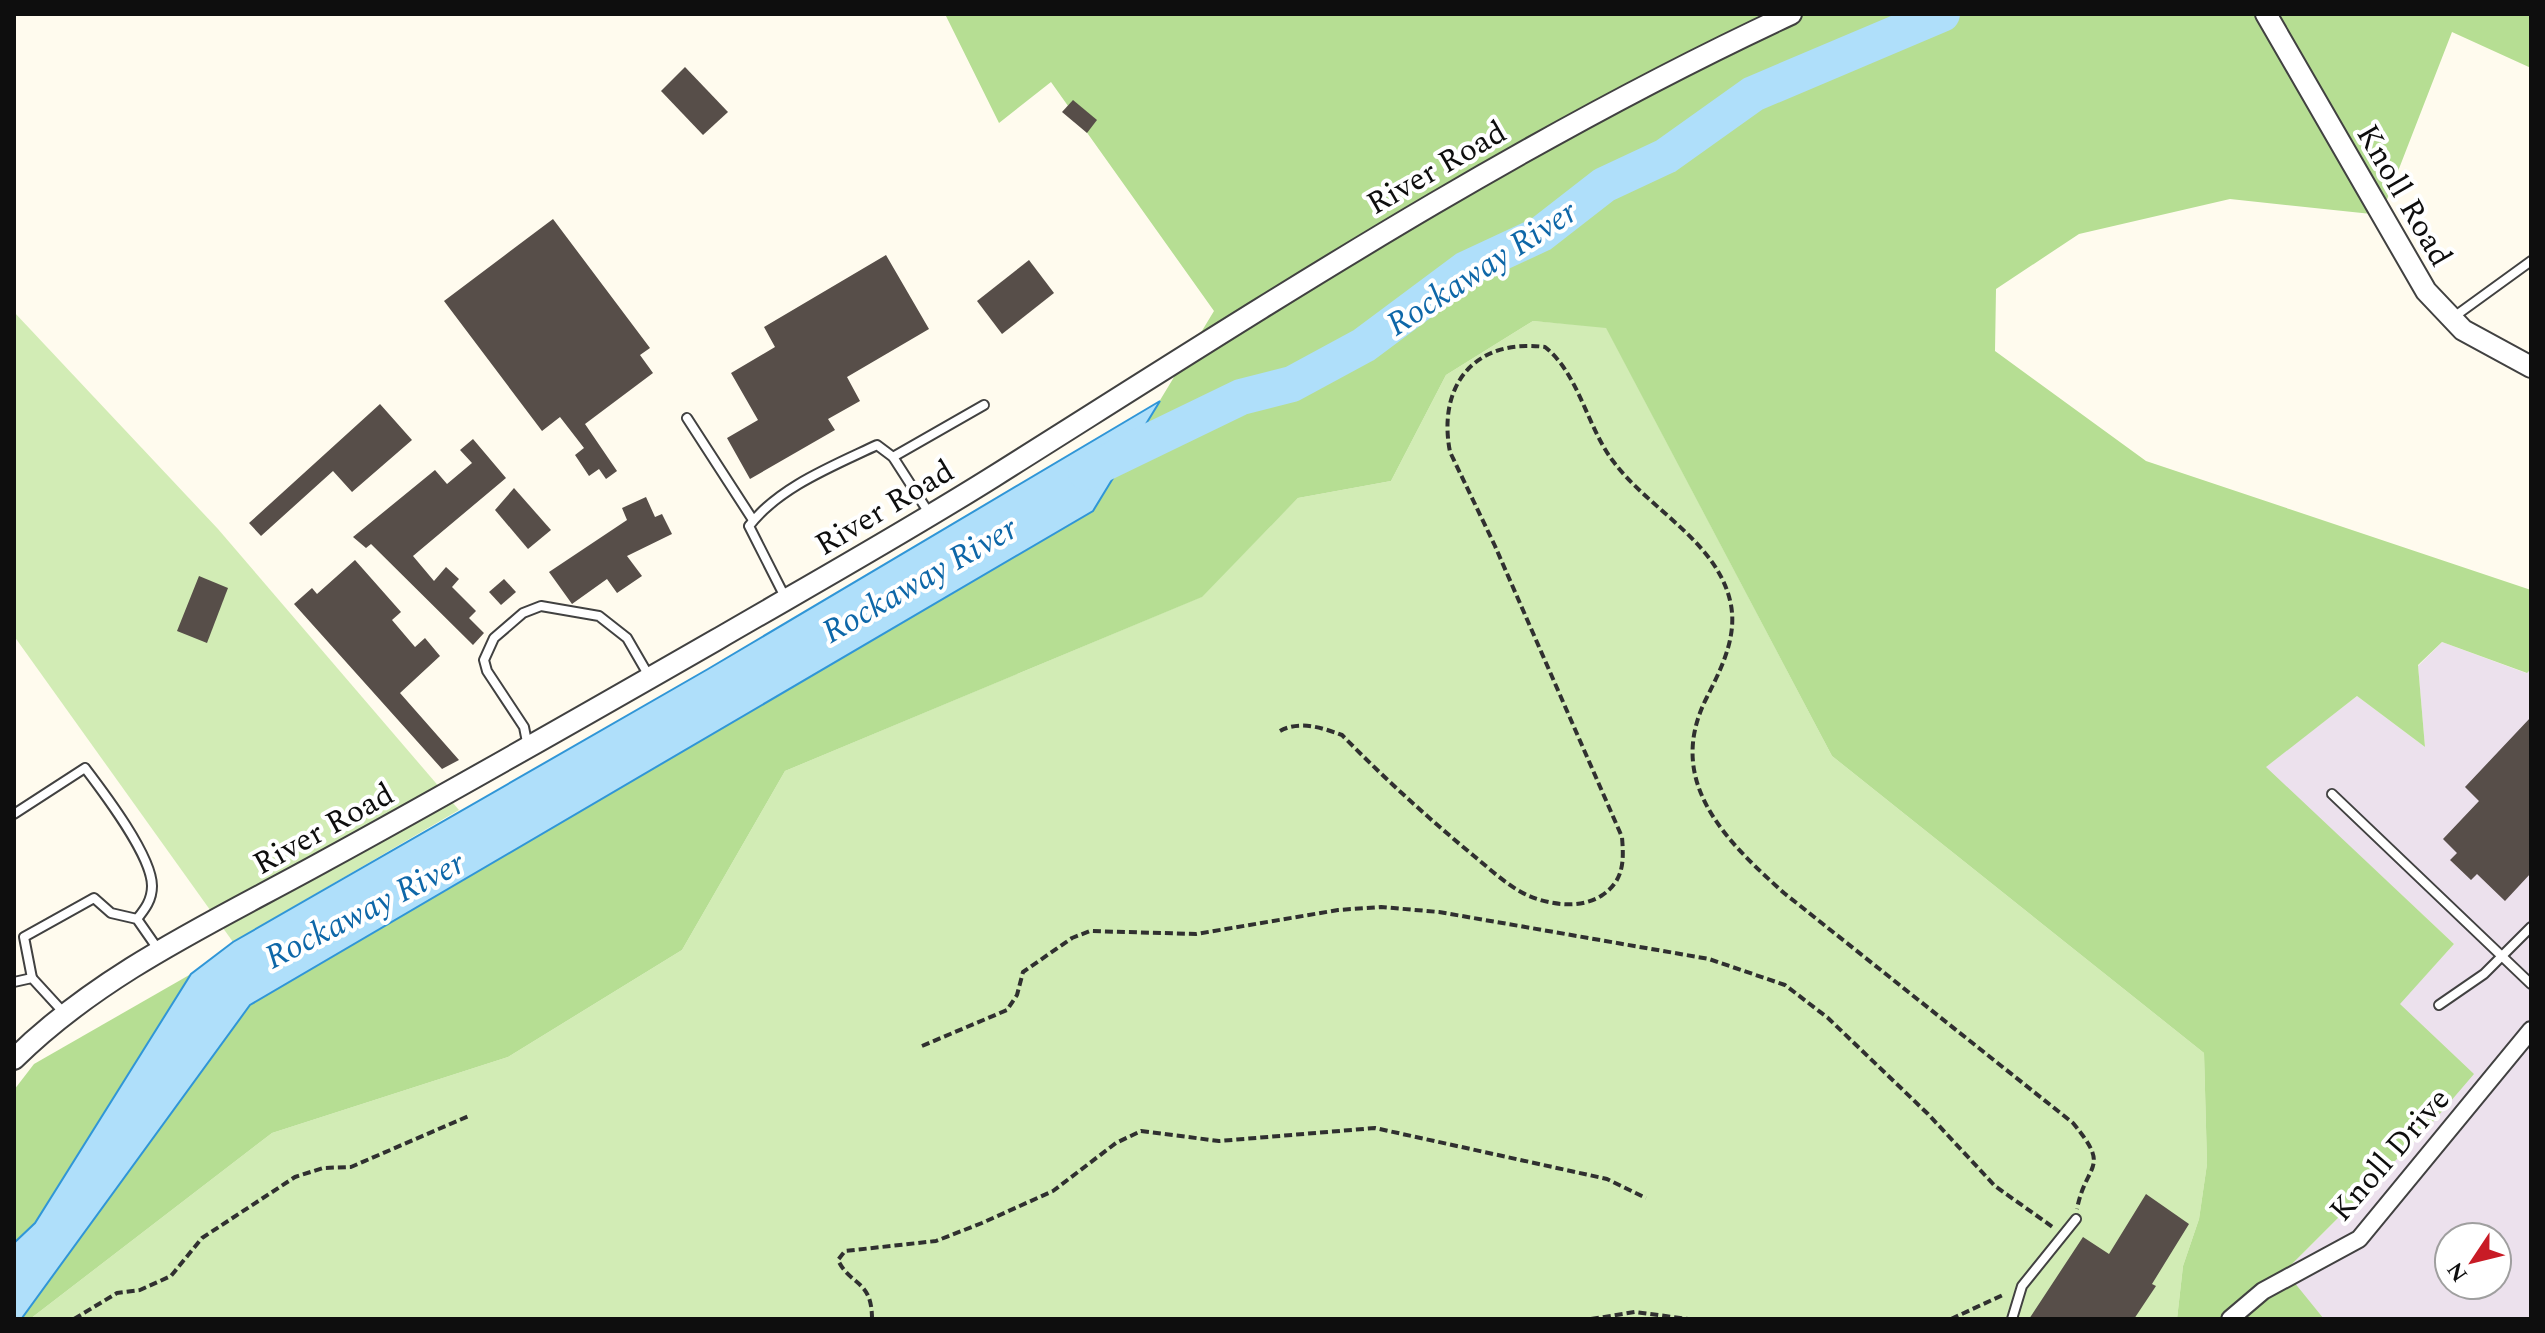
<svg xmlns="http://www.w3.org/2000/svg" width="2545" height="1333" viewBox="0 0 2545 1333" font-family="Spectral,serif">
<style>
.industrial{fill:#ece1ed;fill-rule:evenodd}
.green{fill:#d2ecb5}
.forest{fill:#b6de93}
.water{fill:#afdffa;stroke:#3096d7;stroke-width:2}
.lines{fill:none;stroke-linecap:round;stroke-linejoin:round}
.river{stroke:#afdffa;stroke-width:36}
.building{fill:#574e49}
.service-casing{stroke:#414141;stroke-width:12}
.minor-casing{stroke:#414141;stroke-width:20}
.tertiary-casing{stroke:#414141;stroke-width:24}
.path{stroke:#303030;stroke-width:4;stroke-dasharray:8 4;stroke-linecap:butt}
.service{stroke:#fff;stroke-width:8}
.minor{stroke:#fff;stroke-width:16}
.tertiary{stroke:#fff;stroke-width:20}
.labels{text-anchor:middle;stroke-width:8;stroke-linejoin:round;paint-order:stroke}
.street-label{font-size:32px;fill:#0e0e0e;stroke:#fff}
.water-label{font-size:34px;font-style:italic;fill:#0e67a8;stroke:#fff}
</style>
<rect width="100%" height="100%" fill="#fffbee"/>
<path class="industrial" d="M 2442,642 L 2526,673 L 2531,669 L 2531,1319 L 2324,1319 L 2284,1272 L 2426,1130 L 2399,1004 L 2454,944 L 2265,767 L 2357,696 L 2425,747 L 2418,666 ZM 2449,1237 L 2497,1237 L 2497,1285 L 2449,1285 Z"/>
<g class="green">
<path d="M 14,312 L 218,529 L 459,810 L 233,942 L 14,636 Z"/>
<path d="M 1533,321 L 1606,327 L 1832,756 L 2204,1053 L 2207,1164 L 2199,1219 L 2183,1266 L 2177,1319 L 30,1319 L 272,1133 L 508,1057 L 682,950 L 785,771 L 1201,597 L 1298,498 L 1391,481 L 1446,375 Z"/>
</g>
<g class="forest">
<path d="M 945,14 L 2531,14 L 2531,68 L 2452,32 L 2381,215 L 2230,199 L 2079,234 L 1996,289 L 1995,351 L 2146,461 L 2531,590 L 2531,669 L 2527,673 L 2442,642 L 2418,665 L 2425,747 L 2357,696 L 2266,767 L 2454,944 L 2400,1004 L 2474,1074 L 2426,1130 L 2285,1271 L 2324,1319 L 2177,1319 L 2183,1266 L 2199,1219 L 2207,1164 L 2204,1053 L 1832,756 L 1606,328 L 1533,321 L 1446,375 L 1391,481 L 1298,498 L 1202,597 L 785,771 L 682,950 L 508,1057 L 272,1133 L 30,1319 L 21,1319 L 250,1005 L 1093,511 L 1214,311 L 1051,82 L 999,123 Z"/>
<path d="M 191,974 L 35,1223 L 14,1243 L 14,1090 L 34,1064 Z"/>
</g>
<path class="water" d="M 1160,401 L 1093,511 L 250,1005 L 22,1318 L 14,1319 L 14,1243 L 35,1223 L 191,974 L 233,942 L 708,669 Z"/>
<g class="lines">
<path class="river" d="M 1086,472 L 1241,397 L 1292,384 L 1364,345 L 1466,269 L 1541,234 L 1604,185 L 1666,156 L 1753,94 L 1942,14"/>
</g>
<g class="building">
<path d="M 685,67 L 728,112 L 703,135 L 661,91 Z"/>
<path d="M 1073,100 L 1097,120 L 1087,133 L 1062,112 Z"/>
<path d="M 553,219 L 650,348 L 640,355 L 653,373 L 585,424 L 617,471 L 606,479 L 599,469 L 589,476 L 575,455 L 584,448 L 560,417 L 542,431 L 444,301 Z"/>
<path d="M 886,255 L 929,329 L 847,377 L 860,401 L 828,419 L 835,430 L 750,479 L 727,438 L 758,420 L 731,373 L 775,347 L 764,327 Z"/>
<path d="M 1029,260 L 1054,293 L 1002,334 L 977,301 Z"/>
<path d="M 380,404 L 412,440 L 352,492 L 333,471 L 261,536 L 249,523 Z"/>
<path d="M 473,439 L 506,478 L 413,556 L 434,581 L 446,567 L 459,579 L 452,587 L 476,611 L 469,618 L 484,633 L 473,645 L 371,544 L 366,548 L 353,537 L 435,470 L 447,484 L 472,463 L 460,450 Z"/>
<path d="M 514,488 L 551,530 L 528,549 L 495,510 Z"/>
<path d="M 646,497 L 655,517 L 662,514 L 672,534 L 627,556 L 642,576 L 617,593 L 607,579 L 572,604 L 549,572 L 627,520 L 622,508 Z"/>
<path d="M 355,560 L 401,612 L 392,620 L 415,647 L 425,638 L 440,656 L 400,693 L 459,760 L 442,769 L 294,604 L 312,588 L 317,594 Z"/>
<path d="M 199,576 L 228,588 L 207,643 L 177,631 Z"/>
<path d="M 504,579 L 516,592 L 501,605 L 489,592 Z"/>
<path d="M 2531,717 L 2531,873 L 2505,901 L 2477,874 L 2471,880 L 2450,860 L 2457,853 L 2443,839 L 2479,801 L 2465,787 Z"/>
<path d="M 2146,1194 L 2189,1224 L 2152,1284 L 2156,1286 L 2134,1319 L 2029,1319 L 2083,1237 L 2109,1254 Z"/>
</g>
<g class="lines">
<defs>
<g id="service">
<path d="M 2451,319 L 2531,261"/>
<path d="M 687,418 L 753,520"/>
<path d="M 893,457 L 984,405"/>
<path d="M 786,599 L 749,526 C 779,487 833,466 877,445 L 893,457 L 929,513"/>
<path d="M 528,747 L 524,727 L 487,671 L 484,660 L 494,638 L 523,613 L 541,606 L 599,616 L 627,638 L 649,676"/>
<path d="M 2332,794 L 2531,984"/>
<path d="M 14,814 L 85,768 C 104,793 152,856 152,886 C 152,900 145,909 137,919"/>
<path d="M 32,978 L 24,937 L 94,898 L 111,913 L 137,919 L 160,952"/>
<path d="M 14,982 L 32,978 L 65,1014"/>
<path d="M 2439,1005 L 2484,974 L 2531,927"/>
<path d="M 2012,1319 L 2022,1286 L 2076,1219"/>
</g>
<path id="minor" d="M 2230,1319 L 2263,1291 L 2359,1239 L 2531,1030"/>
<g id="tertiary">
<path d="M 2266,14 L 2426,291 L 2463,330 L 2531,367"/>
<path d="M 14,1059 C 103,971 220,919 328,859 C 458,788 587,714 716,640 C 809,586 902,534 993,477 C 1254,313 1511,144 1791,14"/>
</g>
</defs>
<use href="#service" class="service-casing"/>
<use href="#minor" class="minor-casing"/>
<use href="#tertiary" class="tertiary-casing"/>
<g class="path">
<path d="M 1280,731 C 1299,720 1323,728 1342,735 C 1384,778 1428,818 1474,856 C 1491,870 1509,887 1529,896 C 1551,905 1580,909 1601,896 C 1624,881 1624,862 1622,837 L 1495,546 L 1450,452 C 1437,385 1475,338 1545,347 C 1579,374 1587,427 1613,461 C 1649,510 1719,542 1731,605 C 1737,638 1721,669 1707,697 C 1664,781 1725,840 1784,893 L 2073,1123 C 2112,1170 2086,1162 2077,1209"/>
<path d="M 922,1046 L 1007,1010 L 1017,995 L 1023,972 L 1072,938 L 1090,931 L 1196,934 L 1338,910 L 1381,907 L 1439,912 L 1709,959 L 1785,985 L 1828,1018 L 1928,1114 L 1995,1186 L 2054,1228"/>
<path d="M 74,1319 L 117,1293 L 140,1290 L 171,1276 L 202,1238 L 295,1177 L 323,1168 L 351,1167 L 471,1115"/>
<path d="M 872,1319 C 872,1279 850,1286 838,1260 L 845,1251 L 936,1241 L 982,1223 L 1053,1191 L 1116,1143 L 1141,1131 L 1219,1141 L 1375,1128 L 1607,1179 L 1646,1198"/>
<path d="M 1591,1319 L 1635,1312 L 1688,1319"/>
<path d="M 1951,1319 L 2005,1294"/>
</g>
<use href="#service" class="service"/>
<use href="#minor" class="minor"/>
<use href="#tertiary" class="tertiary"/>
</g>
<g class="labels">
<g class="street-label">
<text transform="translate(1436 167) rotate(-30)" y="11">River Road</text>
<text transform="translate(2405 195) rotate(60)" y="11">Knoll Road</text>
<text transform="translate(884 507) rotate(-31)" y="11">River Road</text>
<text transform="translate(323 828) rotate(-29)" y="11">River Road</text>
<text transform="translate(2389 1154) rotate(-49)" y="11">Knoll Drive</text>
</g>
<g class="water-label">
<text transform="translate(1481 267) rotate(-33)" y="12">Rockaway River</text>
<text transform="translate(919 579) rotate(-30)" y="12">Rockaway River</text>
<text transform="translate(364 909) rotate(-27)" y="12">Rockaway River</text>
</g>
</g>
<rect width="2545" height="1333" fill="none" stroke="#0e0e0e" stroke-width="32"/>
<g transform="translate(2473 1261) rotate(235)"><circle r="38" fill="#ffffff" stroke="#9f9f9f" stroke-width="2"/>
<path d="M0-6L14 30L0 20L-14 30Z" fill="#c81b26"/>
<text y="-12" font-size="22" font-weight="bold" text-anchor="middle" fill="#0e0e0e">N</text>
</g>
</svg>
